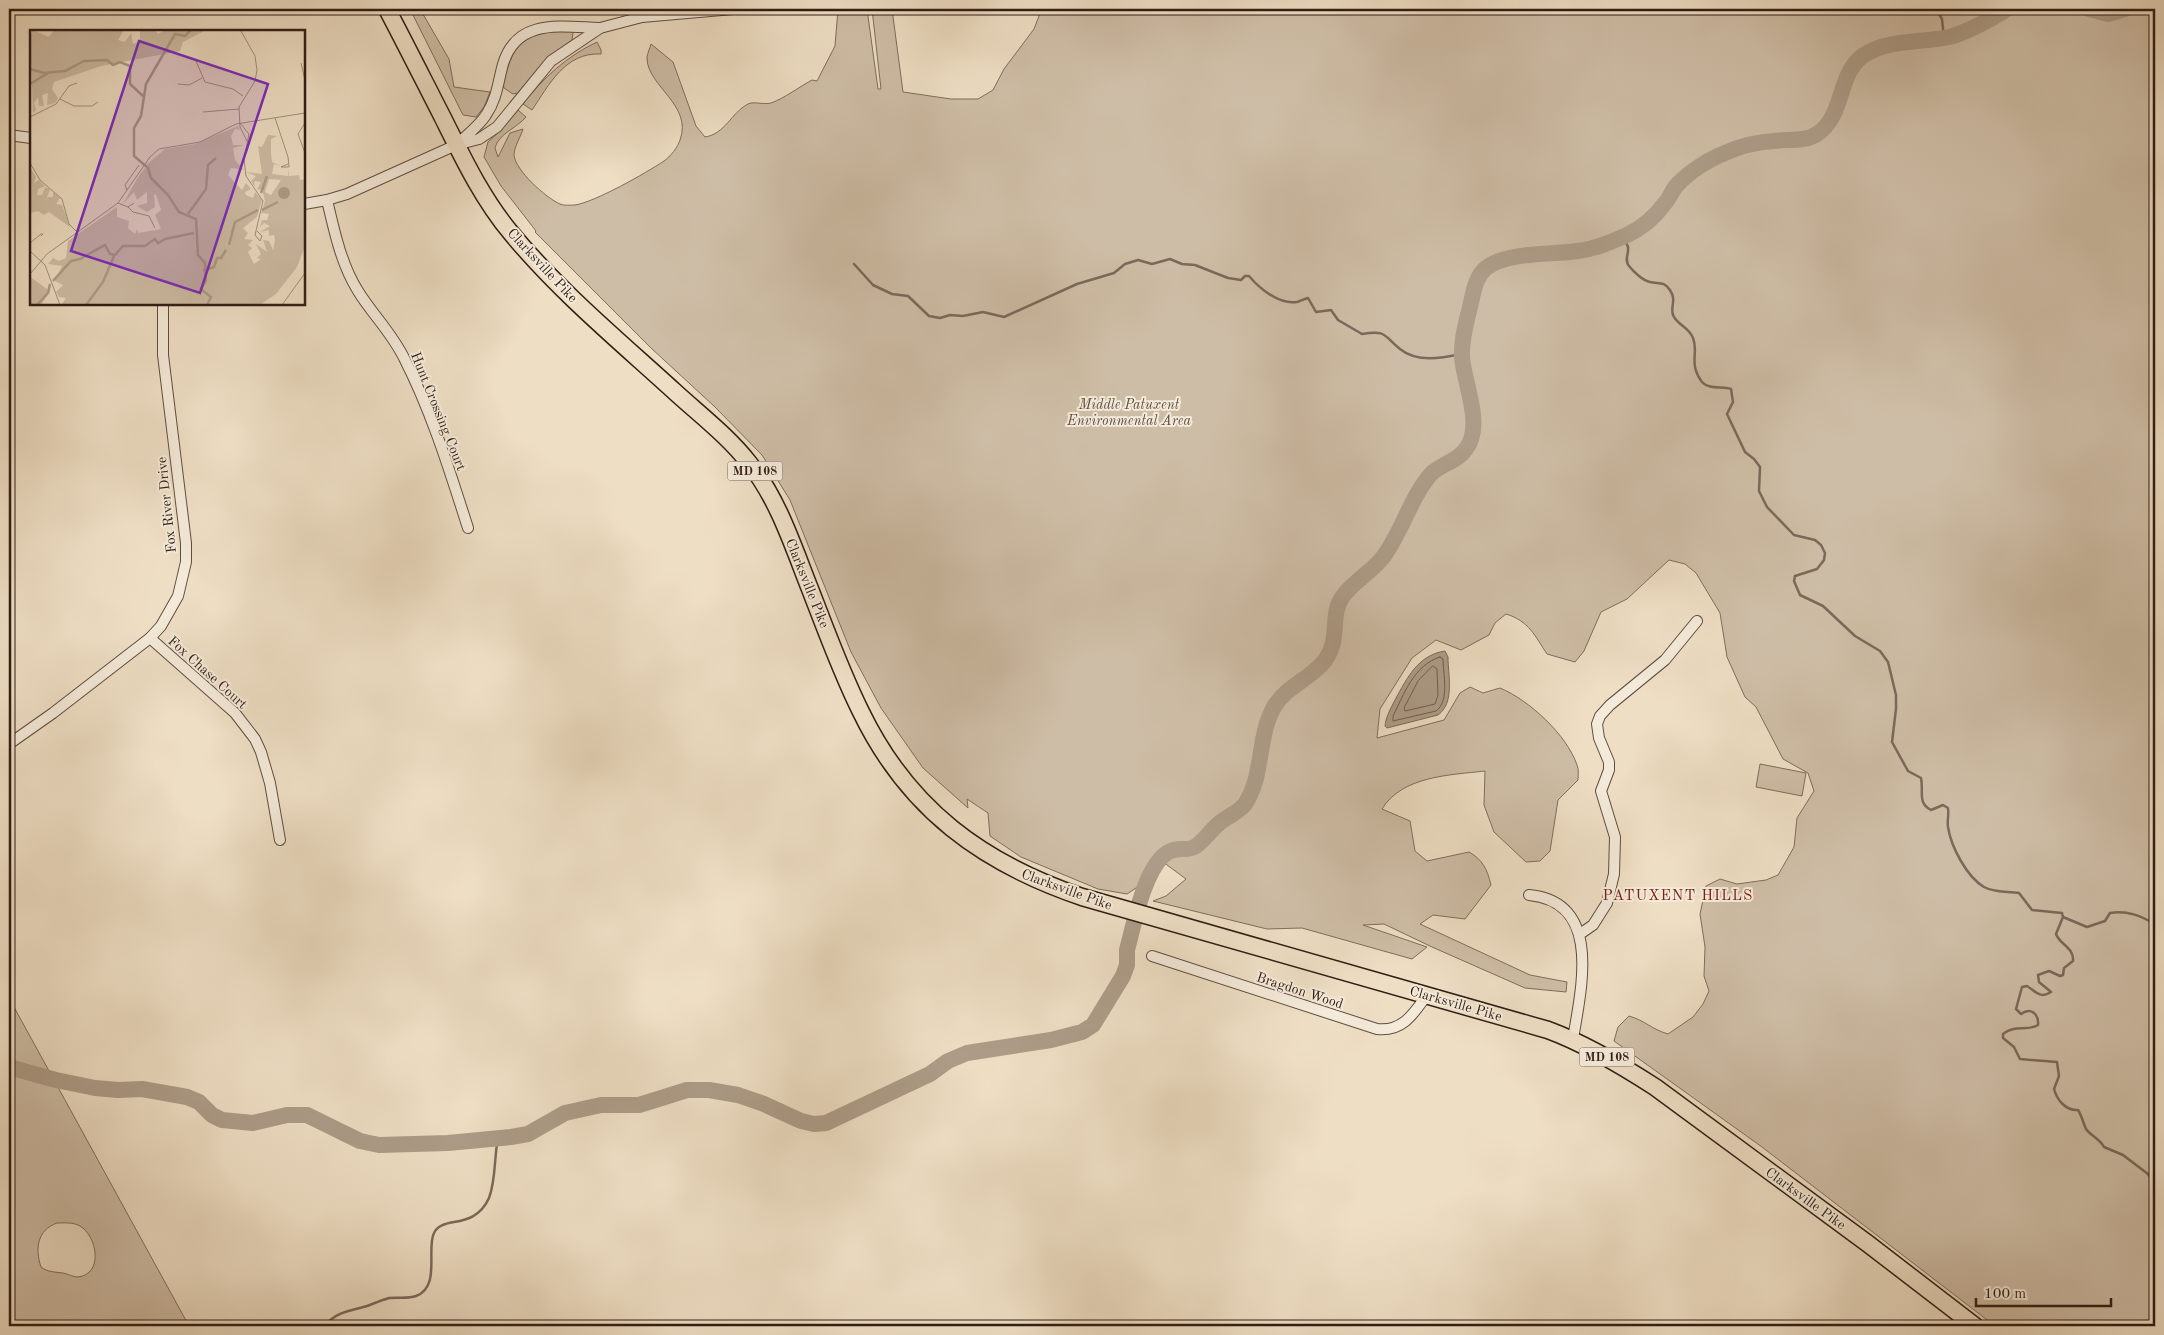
<svg xmlns="http://www.w3.org/2000/svg" width="2164" height="1335" viewBox="0 0 2164 1335" font-family="'Old Standard TT',serif">
<style>
.green{fill:#cebda6;stroke:#7f6d5d;fill-rule:evenodd}
.water{fill:#ad9c88;stroke:#7b695a}
.lines{fill:none;stroke-linecap:round;stroke-linejoin:round}
.shore{stroke:#6e5c4e;stroke-width:1}
.stream{stroke:#7b695a;stroke-width:2.5}
.river{stroke:#ad9c88;stroke-width:16}
.street-casing{stroke:#604d40;stroke-width:12}
.primary-casing{stroke:#301d14;stroke-width:19}
.street{stroke:#f4ead9;stroke-width:10}
.primary{stroke:#eedec4;stroke-width:16}
.labels{text-anchor:middle;stroke-width:4;stroke-linejoin:round;paint-order:stroke}
.shield{fill:#f4ead9;stroke:#6b5a4f;stroke-width:1}
.shield-label{font-size:12px;font-weight:bold;fill:#301d14}
.street-label{font-size:14px;fill:#301d14;stroke:#f4ead9}
.park-label{font-size:14px;font-style:italic;fill:#5f4d40;stroke:#f4ead9}
.neighbourhood-label{font-size:15px;letter-spacing:1px;fill:#7a1f14;stroke:#f4ead9}
.inset-river{fill:none;stroke:#ad9c88;stroke-width:2.5}
.inset-road{fill:none;stroke:#a2917e;stroke-width:1}
.view{fill:#7b2cbf;fill-opacity:0.15;stroke:#7b2cbf;stroke-width:2.5}
.inset-edge{fill:none;stroke:#301d14;stroke-width:2.5}
</style>
<rect width="100%" height="100%" fill="#eedec4"/>
<filter id="stains"><feTurbulence type="fractalNoise" baseFrequency=".004" numOctaves="4"/><feColorMatrix values="0 0 0 0 .2 0 0 0 0 .09 0 0 0 0 .02 0 0 0 .5 -.17"/></filter>
<radialGradient id="worn" r=".72"><stop offset=".6" stop-color="#630" stop-opacity="0"/><stop offset="1" stop-color="#630" stop-opacity=".3"/></radialGradient>
<g class="green">
<path d="M 410,9 L 420,9 L 449,59 L 454,87 L 490,92 L 484,107 L 476,117 L 463,115 Z"/>
<path d="M 838,9 L 867,9 L 878,89 L 881,89 L 872,9 L 892,9 L 903,92 L 951,99 L 978,99 L 993,90 L 1004,69 L 1034,29 L 1039,16 L 1038,9 L 2155,9 L 2155,1326 L 1995,1326 L 1762,1147 L 1614,1041 L 1618,1027 L 1629,1016 C 1646,1021 1651,1029 1668,1034 L 1693,1017 L 1703,1004 L 1709,991 L 1704,976 L 1705,947 L 1700,914 L 1706,886 L 1720,879 L 1737,884 L 1766,880 L 1778,875 L 1794,847 L 1797,818 L 1814,791 L 1808,773 L 1783,759 L 1756,707 L 1745,697 L 1727,657 L 1720,613 L 1696,573 L 1685,564 L 1669,560 L 1627,599 L 1601,612 L 1584,651 L 1575,662 L 1547,654 C 1535,636 1529,621 1506,614 L 1495,623 L 1489,635 L 1461,650 L 1436,640 L 1412,658 L 1380,709 L 1377,738 L 1444,720 L 1460,693 L 1470,687 L 1483,693 L 1500,688 C 1529,700 1567,735 1577,765 C 1579,769 1578,775 1578,780 L 1558,800 L 1550,851 L 1540,861 L 1526,862 L 1494,832 L 1484,805 L 1485,771 C 1450,775 1402,776 1382,809 L 1410,821 L 1415,851 L 1427,861 L 1469,852 C 1483,860 1487,869 1491,885 L 1465,919 L 1433,915 L 1420,924 L 1530,975 L 1567,982 L 1566,992 L 1525,988 L 1432,947 L 1384,924 L 1363,925 L 1427,947 L 1412,959 L 1302,928 L 1267,929 L 1153,901 L 1166,896 L 1186,879 L 1159,859 L 1142,884 L 1127,894 L 1098,889 L 1021,857 L 990,836 L 988,813 L 967,799 L 968,808 L 923,768 L 881,708 L 851,652 L 790,500 L 762,455 L 715,407 L 651,348 L 535,232 L 536,231 L 501,186 L 484,157 L 488,142 L 501,130 L 518,110 L 526,117 C 517,128 498,134 495,148 L 498,157 L 510,133 L 523,129 C 521,136 514,147 514,155 C 515,170 546,198 560,204 C 564,206 571,205 575,205 C 595,202 646,173 664,161 C 670,157 678,147 680,140 C 693,105 647,86 647,58 C 647,54 650,48 651,44 L 673,62 L 696,126 L 705,137 C 725,134 731,113 748,104 C 754,101 763,105 771,103 C 785,98 799,87 812,80 L 817,81 L 835,46 Z"/>
<path d="M 570,31 L 573,33 L 572,40 L 541,65 L 518,93 L 513,94 L 504,88 L 503,84 C 509,63 514,40 537,33 C 547,30 560,31 570,31 Z"/>
<path d="M 597,42 L 601,50 L 601,54 C 565,52 549,85 532,110 L 523,104 C 543,78 567,56 597,42 Z"/>
<path d="M 1760,764 L 1806,773 L 1802,796 L 1756,787 Z"/>
<path d="M 9,998 L 189,1326 L 9,1326 ZM 57,1223 C 65,1223 73,1222 80,1226 C 97,1236 104,1274 78,1277 C 73,1277 68,1274 63,1273 C 55,1272 47,1272 41,1267 C 35,1249 37,1230 57,1223 Z"/>
</g>
<path class="water" d="M 1445,651 L 1448,657 C 1448,675 1455,703 1438,715 L 1387,728 L 1385,726 C 1386,716 1391,708 1395,700 C 1407,678 1418,655 1445,651 Z"/>
<g class="lines">
<g class="shore">
<path d="M 1440,657 L 1443,659 C 1443,674 1450,701 1436,711 L 1393,721 L 1393,716 C 1404,694 1414,665 1440,657 Z"/>
<path d="M 1433,666 L 1437,669 L 1438,695 L 1435,704 L 1405,711 L 1404,708 L 1418,681 Z"/>
</g>
<g class="stream">
<path d="M 1936,9 L 1942,19 L 1944,38"/>
<path d="M 1623,237 C 1625,240 1627,244 1628,247 C 1629,254 1624,260 1629,266 C 1633,271 1643,281 1650,282 C 1659,284 1664,281 1670,290 C 1677,301 1670,305 1673,315 C 1677,325 1689,327 1693,338 C 1699,353 1688,363 1702,382 C 1709,390 1722,386 1731,389 L 1733,402 L 1727,414 L 1745,452 L 1754,459 L 1760,467 L 1759,491 L 1767,507 L 1794,535 L 1815,540 L 1821,545 L 1825,553 L 1824,560 L 1817,569 L 1795,576 L 1794,581 L 1800,595 L 1823,606 L 1855,636 L 1880,651 L 1888,662 L 1896,695 L 1896,709 L 1892,742 L 1908,771 L 1921,778 C 1924,791 1917,803 1931,810 L 1943,805 L 1948,808 C 1949,815 1947,821 1948,827 C 1951,847 1967,877 1984,887 C 1994,893 2008,891 2019,893 L 2032,910 L 2062,913 L 2063,917 L 2056,934 C 2060,945 2074,947 2073,961 L 2064,968 L 2063,975 L 2060,976 L 2049,971 L 2038,975 L 2039,982 L 2051,992 C 2041,999 2036,992 2027,986 L 2022,987 L 2016,1009 L 2021,1014 C 2031,1007 2039,1014 2038,1025 C 2027,1032 2014,1024 2003,1034 L 2003,1038 L 2014,1047 L 2020,1059 L 2057,1062 L 2059,1076 L 2054,1089 C 2057,1100 2066,1111 2078,1110 C 2082,1116 2083,1123 2086,1129 C 2091,1136 2100,1139 2104,1147 L 2123,1155 L 2148,1174 L 2155,1187"/>
<path d="M 854,264 L 873,285 L 892,294 L 908,296 L 929,316 L 940,318 L 950,315 L 963,316 L 983,312 L 1004,317 L 1077,284 L 1114,273 L 1125,264 L 1138,260 L 1152,264 L 1170,259 L 1182,264 L 1195,265 L 1228,278 L 1241,280 L 1245,276 L 1249,276 C 1259,288 1279,305 1297,302 C 1300,301 1304,299 1308,298 L 1316,312 L 1331,310 L 1338,320 L 1362,334 C 1387,330 1383,335 1400,349 C 1417,363 1442,358 1462,354"/>
<path d="M 2063,917 L 2087,927 L 2105,921 L 2110,913 C 2127,910 2141,916 2155,924"/>
<path d="M 324,1326 C 337,1311 350,1311 367,1306 C 375,1303 382,1300 389,1298 C 398,1297 408,1299 416,1296 C 441,1287 426,1249 434,1233 C 442,1215 474,1231 489,1198 C 496,1180 494,1157 498,1138"/>
</g>
<g class="river">
<path d="M 2089,9 L 2108,14 L 2125,9"/>
<path d="M 9,1067 L 56,1080 L 95,1088 L 118,1090 L 142,1089 L 187,1097 L 199,1102 L 212,1115 L 222,1120 L 253,1123 L 287,1115 L 307,1115 L 360,1141 L 379,1145 L 448,1143 L 511,1137 L 528,1134 L 565,1113 L 601,1105 L 639,1105 L 687,1090 L 709,1090 L 738,1095 L 764,1104 L 801,1121 L 814,1124 L 826,1123 L 930,1074 L 948,1061 L 967,1053 L 1051,1040 L 1082,1032 L 1093,1025 L 1123,976 L 1127,965 L 1127,950 C 1134,924 1143,875 1163,856 C 1176,844 1187,853 1196,846 C 1206,839 1212,828 1222,821 C 1230,815 1239,812 1245,804 C 1264,776 1257,737 1274,707 C 1285,688 1307,680 1322,664 C 1343,640 1328,617 1343,596 C 1354,581 1373,571 1384,556 C 1402,531 1412,495 1431,474 C 1441,464 1458,461 1466,449 C 1484,425 1464,384 1462,357 C 1461,341 1466,323 1470,307 C 1473,294 1475,277 1486,268 C 1508,251 1553,255 1578,251 C 1595,249 1611,242 1627,235 C 1642,228 1655,217 1665,203 C 1670,198 1672,190 1677,185 C 1689,172 1709,159 1725,153 C 1740,146 1758,142 1774,141 C 1788,139 1805,142 1817,134 C 1845,116 1837,73 1864,55 C 1888,39 1922,43 1949,37 C 1963,34 1994,18 2007,9"/>
</g>
<defs>
<g id="street">
<path d="M 9,135 L 31,138"/>
<path d="M 457,144 C 467,135 479,126 486,115 C 497,99 498,82 503,64 C 517,17 563,27 600,28"/>
<path d="M 327,200 C 334,230 341,264 358,291 C 372,314 393,334 405,360 C 432,413 450,472 468,528"/>
<path d="M 304,204 L 327,200 L 347,194 L 456,145 L 479,139 L 497,127 L 551,61 L 600,28 L 642,17 L 733,9"/>
<path d="M 150,638 L 235,713 L 255,739 L 261,752 L 270,783 L 280,840"/>
<path d="M 9,744 L 53,713 L 150,638 L 161,626 L 178,596 L 186,562 L 186,543 L 163,355 L 163,304"/>
<path d="M 1529,895 C 1603,902 1581,989 1573,1039"/>
<path d="M 1580,934 L 1593,925 L 1607,903 L 1614,874 L 1615,837 L 1601,791 L 1609,770 L 1609,762 L 1599,738 L 1597,724 L 1600,716 L 1610,705 L 1665,660 L 1697,621"/>
<path d="M 1152,956 L 1377,1029 C 1403,1032 1414,1013 1427,995"/>
</g>
<path id="primary" d="M 387,9 C 406,45 424,81 443,118 C 463,158 482,198 511,233 C 559,291 618,340 674,391 C 699,414 728,436 749,463 C 778,499 793,546 810,589 C 826,630 841,672 861,712 C 908,809 982,863 1082,897 L 1548,1030 C 1586,1044 1621,1065 1655,1087 L 1867,1243 L 1975,1326"/>
</defs>
<use href="#street" class="street-casing"/>
<use href="#primary" class="primary-casing"/>
<use href="#street" class="street"/>
<use href="#primary" class="primary"/>
</g>
<g class="labels">
<g class="shield">
<rect x="727.5" y="461.5" width="55" height="19" rx="4"/>
<rect x="1579.5" y="1047.5" width="55" height="19" rx="4"/>
</g>
<g class="shield-label">
<text x="755" y="475">MD 108</text>
<text x="1607" y="1061">MD 108</text>
</g>
<g class="street-label">
<text transform="translate(543 265) rotate(47)" y="5">Clarksville Pike</text>
<text transform="translate(439 411) rotate(68)" y="5">Hunt Crossing Court</text>
<text transform="translate(166 505) rotate(-96)" y="5">Fox River Drive</text>
<text transform="translate(808 583) rotate(68)" y="5">Clarksville Pike</text>
<text transform="translate(208 672) rotate(42)" y="5">Fox Chase Court</text>
<text transform="translate(1067 889) rotate(20)" y="5">Clarksville Pike</text>
<text transform="translate(1300 990) rotate(18)" y="5">Bragdon Wood</text>
<text transform="translate(1456 1003) rotate(16)" y="5">Clarksville Pike</text>
<text transform="translate(1806 1198) rotate(36)" y="5">Clarksville Pike</text>
</g>
<g class="park-label">
<text x="1129" y="409">Middle Patuxent<tspan x="1129" dy="16">Environmental Area</tspan></text>
</g>
<g class="neighbourhood-label">
<text x="1678" y="900">PATUXENT HILLS</text>
</g>
</g>
<g transform="translate(30 30)">
<rect width="275" height="275" fill="#eedec4"/>
<path d="M 3,0 L 19,7 L 24,0 L 94,0 L 88,10 L 95,12 L 101,3 L 103,14 L 110,11 L 110,0 L 125,0 L 128,4 L 135,0 L 176,0 L 153,12 L 150,21 L 71,36 L 24,52 L 22,59 L 28,68 L 25,73 L 17,75 L 18,63 L 12,65 L 14,76 L 9,76 L 8,67 L 4,73 L 6,80 L 3,83 L 0,6 ZM 208,96 L 210,100 L 205,99 L 201,106 L 203,115 L 214,115 L 203,118 L 205,130 L 214,140 L 201,138 L 198,145 L 212,160 L 216,153 L 221,159 L 215,162 L 216,165 L 223,168 L 225,162 L 232,170 L 227,187 L 213,198 L 218,203 L 214,209 L 223,210 L 218,215 L 222,218 L 218,222 L 224,234 L 231,229 L 227,228 L 231,224 L 226,214 L 237,222 L 233,210 L 239,211 L 243,220 L 245,210 L 244,205 L 239,206 L 239,200 L 230,202 L 240,196 L 234,193 L 230,197 L 232,190 L 237,190 L 239,184 L 231,183 L 235,171 L 232,160 L 227,159 L 231,152 L 224,151 L 225,157 L 221,151 L 226,146 L 216,142 L 232,144 L 228,116 L 232,117 L 238,105 L 247,106 L 241,109 L 241,123 L 242,132 L 250,136 L 244,134 L 242,144 L 258,146 L 258,139 L 259,146 L 269,145 L 270,150 L 275,149 L 274,219 L 267,237 L 246,264 L 230,275 L 31,275 L 36,268 L 29,267 L 26,262 L 33,255 L 25,251 L 32,236 L 18,234 L 23,228 L 29,231 L 36,228 L 38,211 L 87,177 L 87,187 L 99,191 L 98,198 L 105,204 L 107,199 L 108,203 L 131,199 L 125,185 L 131,180 L 126,165 L 124,164 L 125,177 L 117,182 L 107,176 L 117,173 L 117,162 L 107,170 L 104,162 L 93,174 L 108,147 L 115,138 L 119,139 L 116,135 L 135,119 L 165,114 ZM 239,149 L 251,150 L 241,165 L 235,162 ZM 0,137 L 6,147 L 4,153 L 9,150 L 15,156 L 8,159 L 7,165 L 12,165 L 15,157 L 20,159 L 17,167 L 23,167 L 23,162 L 30,168 L 26,174 L 32,175 L 40,197 L 19,182 L 14,185 L 8,181 L 0,183 ZM 0,247 L 20,261 L 11,275 L 0,275 Z" fill="#cebda6" fill-rule="evenodd"/>
<path d="M248 163a6 6 0 1 1 12 0a6 6 0 1 1-12 0Z" fill="#ad9c88"/>
<path class="inset-river" d="M 161,0 L 155,6 L 145,4 L 116,54 L 111,86 L 104,98 L 104,126 L 118,138 L 121,148 L 138,165 L 149,182 L 166,189 L 168,225 L 175,233 L 176,251 L 171,259 L 181,267 L 177,275M 0,39 L 14,43 L 35,41 L 54,31 L 77,30 L 83,35 L 90,32 L 100,36 L 100,54 L 113,66M 0,54 L 18,43M 231,163 L 237,146M 232,180 L 248,172M 158,184 L 176,159 L 178,135 L 186,128M 199,215 L 205,192 L 228,180M 173,241 L 184,237 L 187,228 L 191,228 L 196,220M 23,251 L 41,231 L 50,229 L 75,215 L 80,224 L 85,225 L 93,216 L 115,216 L 125,209 L 128,213 L 135,209 L 164,203M 7,275 L 18,263 L 20,254M 56,275 L 73,252 L 84,226"/>
<path class="inset-road" d="M 211,1 L 225,26 L 227,40 L 225,51 L 209,77 L 210,97 L 217,111M 166,31 L 175,52 L 203,59 L 213,66M 271,33 L 275,50M 148,54 L 159,55 L 172,48M 30,69 L 44,76 L 62,76 L 68,72M 173,82 L 209,79M 0,87 L 26,74 L 39,56 L 47,53M 245,88 L 258,127 L 259,136 L 259,137 L 251,137 L 258,134M 210,93 L 219,104 L 214,129 L 216,146 L 233,171 L 225,205 L 230,211 L 232,206 L 227,201M 275,93 L 268,104 L 275,123M 0,133 L 10,150 L 32,169 L 39,194 L 48,203M 97,160 L 95,155 L 109,135M 88,173 L 98,177 L 104,173M 98,177 L 103,182 L 119,186 L 125,198M 0,213 L 11,204 L 13,204 L 11,206M 0,221 L 15,235 L 30,275M 0,244 L 17,224 L 88,173 L 120,127 L 129,119 L 170,112 L 206,94 L 275,83M 252,275 L 275,243"/>
<path class="view" d="M 109,11 L 238,54 L 170,263 L 41,221 Z"/>
<rect width="275" height="275" class="inset-edge"/>
</g>
<rect width="2164" height="1335" fill="none" stroke="#eedec4" stroke-width="30"/>
<rect x="10" y="10" width="2144" height="1315" fill="none" stroke="#301d14" stroke-width="2.5"/>
<rect x="15" y="15" width="2134" height="1305" fill="none" stroke="#301d14"/>
<path d="M1976 1298v8h135v-8" fill="none" stroke="#301d14" stroke-width="2.5"/>
<text x="1984" y="1298" font-size="15" fill="#301d14" stroke="#f4ead9" stroke-width="4" paint-order="stroke">100 m</text>
<rect width="100%" height="100%" filter="url(#stains)"/>
<rect width="100%" height="100%" fill="url(#worn)"/>
</svg>
